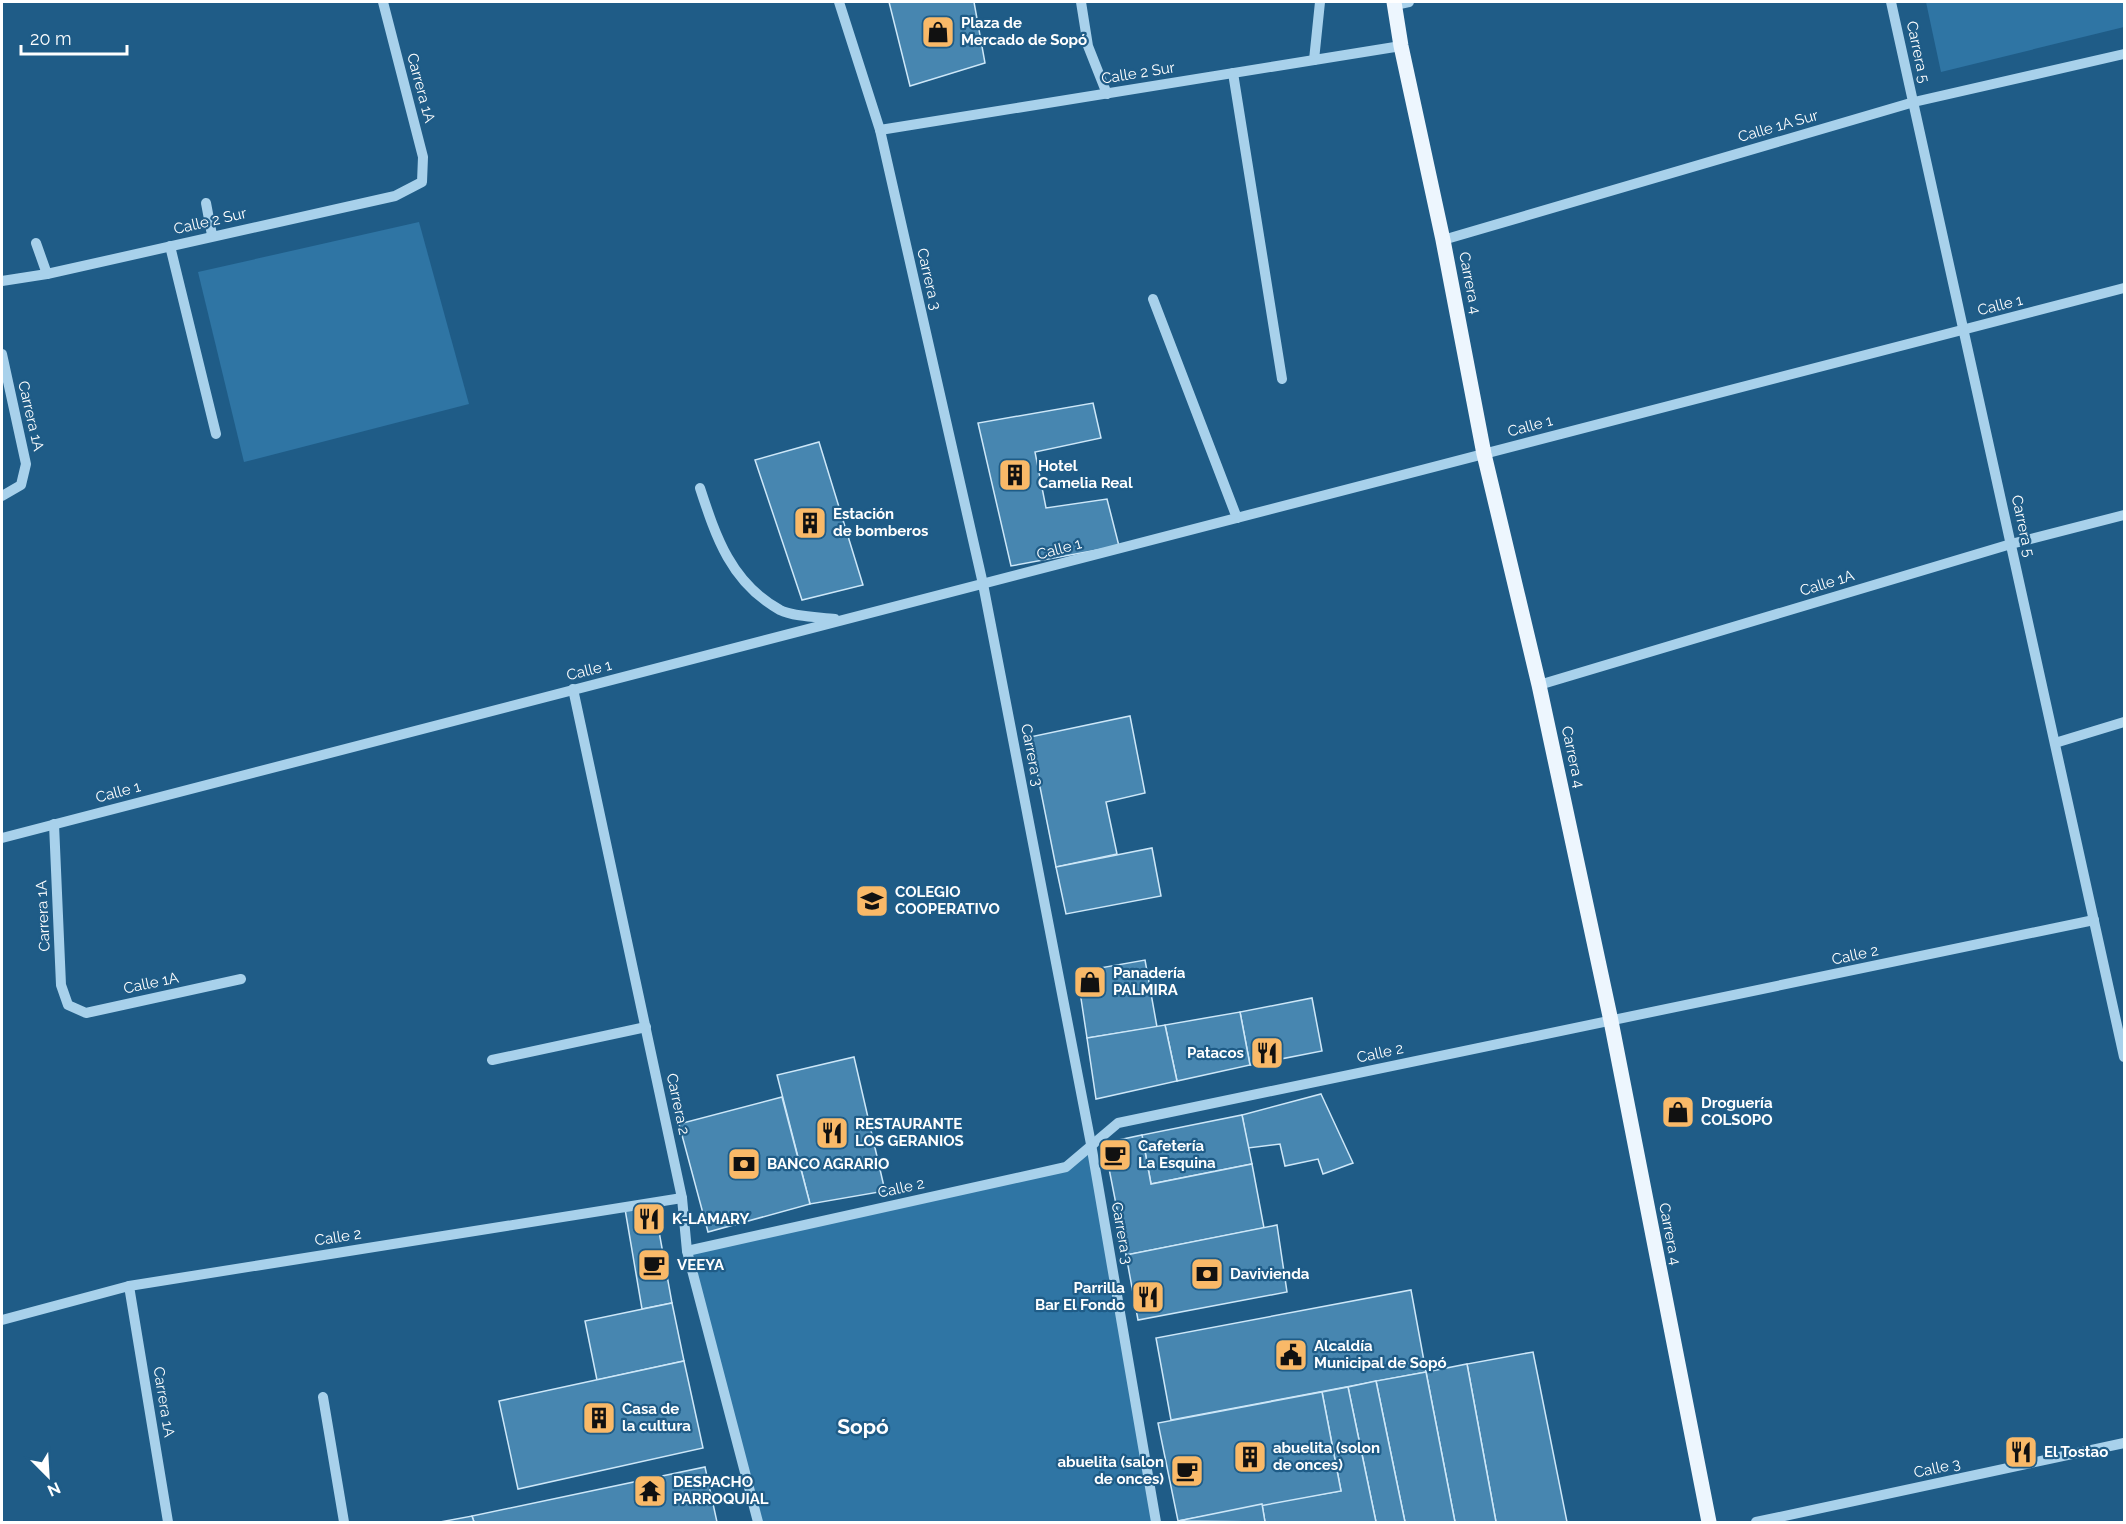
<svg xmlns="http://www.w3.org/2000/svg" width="2126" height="1524" viewBox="0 0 2126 1524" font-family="Raleway,sans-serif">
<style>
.green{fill:#2f75a4}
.building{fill:#4786b0;stroke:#cde7f8;stroke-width:1.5}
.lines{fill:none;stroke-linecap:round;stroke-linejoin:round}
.minor{stroke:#a8d1eb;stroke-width:10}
.major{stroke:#edf6fe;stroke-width:15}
.labels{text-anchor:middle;stroke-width:4.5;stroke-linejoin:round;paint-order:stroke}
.poi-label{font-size:15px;font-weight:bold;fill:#fff;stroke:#1f5c87;text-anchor:start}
.street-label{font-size:15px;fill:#fff;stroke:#1f5c87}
.district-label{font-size:21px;font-weight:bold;fill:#fff;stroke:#1f5c87}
</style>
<rect width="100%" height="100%" fill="#1f5c87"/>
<g class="green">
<path d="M 1926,2 L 2124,2 L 2124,27 L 1941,72 Z"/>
<path d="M 419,222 L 469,404 L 244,462 L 198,272 Z"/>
<path d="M 1091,1144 L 1156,1522 L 758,1522 L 687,1251 L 1066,1167 Z"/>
</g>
<g class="building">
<path d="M 889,2 L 974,2 L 985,63 L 910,86 Z"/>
<path d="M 1093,403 L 1101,438 L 1035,452 L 1046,508 L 1107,499 L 1119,546 L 1011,566 L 978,423 Z"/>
<path d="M 819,442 L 863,585 L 802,600 L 755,460 Z"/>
<path d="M 1130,716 L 1145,793 L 1106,802 L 1117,854 L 1056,867 L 1030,737 Z"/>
<path d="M 1152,848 L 1161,896 L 1066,914 L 1056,867 Z"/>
<path d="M 1145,960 L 1157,1027 L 1087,1038 L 1077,972 Z"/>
<path d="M 1312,998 L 1322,1051 L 1250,1065 L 1240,1012 Z"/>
<path d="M 1240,1012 L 1250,1065 L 1177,1081 L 1165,1025 Z"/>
<path d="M 1165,1025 L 1177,1081 L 1096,1099 L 1087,1038 Z"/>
<path d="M 854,1057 L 885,1191 L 810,1204 L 777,1075 Z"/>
<path d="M 1321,1094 L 1353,1163 L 1323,1174 L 1318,1159 L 1285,1166 L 1280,1144 L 1248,1148 L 1242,1115 Z"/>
<path d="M 782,1097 L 810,1204 L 708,1232 L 679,1124 Z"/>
<path d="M 1242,1115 L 1252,1164 L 1151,1184 L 1142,1135 Z"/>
<path d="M 1142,1135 L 1151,1184 L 1252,1164 L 1264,1228 L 1126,1255 L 1104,1143 Z"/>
<path d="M 654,1204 L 672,1303 L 642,1309 L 625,1209 Z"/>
<path d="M 1277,1225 L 1287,1292 L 1138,1320 L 1126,1255 Z"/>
<path d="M 1411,1290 L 1426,1372 L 1171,1420 L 1156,1338 Z"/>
<path d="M 672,1303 L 684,1361 L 597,1380 L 585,1321 Z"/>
<path d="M 1533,1352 L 1567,1522 L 1496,1522 L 1467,1364 Z"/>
<path d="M 684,1361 L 703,1448 L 518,1489 L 499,1401 Z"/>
<path d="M 1467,1364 L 1496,1522 L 1455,1522 L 1426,1372 Z"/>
<path d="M 1426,1372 L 1455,1522 L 1405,1522 L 1376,1381 Z"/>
<path d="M 1376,1381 L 1405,1522 L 1376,1522 L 1348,1387 Z"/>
<path d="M 1348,1387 L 1376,1522 L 1265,1522 L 1262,1504 L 1341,1491 L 1322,1392 Z"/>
<path d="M 1322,1392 L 1341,1491 L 1178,1521 L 1158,1423 Z"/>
<path d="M 705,1467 L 717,1522 L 474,1522 L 472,1516 Z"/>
<path d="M 1262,1504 L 1265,1522 L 1178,1521 Z"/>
<path d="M 472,1516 L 474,1522 L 440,1522 Z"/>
</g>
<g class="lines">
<g class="minor">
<path d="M 839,2 L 880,130 L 983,584 L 1091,1144 L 1156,1522"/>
<path d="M 1081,2 L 1088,46 L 1107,94"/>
<path d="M 1891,2 L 2124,1057"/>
<path d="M 1395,5 L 1409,2"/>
<path d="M 1314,60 L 1320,2"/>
<path d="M 1233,73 L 1282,379"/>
<path d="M 880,130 L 1401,46"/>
<path d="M 206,203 L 212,235"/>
<path d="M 1443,240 L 1914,102 L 2124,54"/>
<path d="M 36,243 L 47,274"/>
<path d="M 170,246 L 216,434"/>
<path d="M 2,281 L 47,274 L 395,196 L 422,182 L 423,157 L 383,2"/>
<path d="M 1153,299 L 1237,518"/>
<path d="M 2,354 L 26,464 L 21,485 L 2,496"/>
<path d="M 700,488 C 716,537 731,583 780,610 C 794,617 819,617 835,619"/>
<path d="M 1539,685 L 2011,544 L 2124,515"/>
<path d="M 573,689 L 682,1198 L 687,1251 L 758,1522"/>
<path d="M 2055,743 L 2124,722"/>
<path d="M 54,824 L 61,985 L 68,1005 L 86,1013 L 241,979"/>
<path d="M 2,838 L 2124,288"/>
<path d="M 492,1060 L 646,1027"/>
<path d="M 687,1251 L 1066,1167 L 1118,1123 L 2094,920"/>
<path d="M 129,1286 L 168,1522"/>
<path d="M 2,1320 L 129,1286 L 682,1198"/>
<path d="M 323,1397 L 344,1522"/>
<path d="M 1756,1522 L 2124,1443"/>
</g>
<path class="major" d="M 1394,2 L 1401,46 L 1443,240 L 1484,454 L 1539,685 L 1611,1021 L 1709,1522"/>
</g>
<defs>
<symbol id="shop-square" viewBox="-11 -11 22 22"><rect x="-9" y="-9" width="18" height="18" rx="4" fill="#f9b968" stroke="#1f5c87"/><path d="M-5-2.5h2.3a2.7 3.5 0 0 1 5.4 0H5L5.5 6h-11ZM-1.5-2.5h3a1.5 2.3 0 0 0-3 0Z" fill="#111"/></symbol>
<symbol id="building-square" viewBox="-11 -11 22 22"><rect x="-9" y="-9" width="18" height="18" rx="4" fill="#f9b968" stroke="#1f5c87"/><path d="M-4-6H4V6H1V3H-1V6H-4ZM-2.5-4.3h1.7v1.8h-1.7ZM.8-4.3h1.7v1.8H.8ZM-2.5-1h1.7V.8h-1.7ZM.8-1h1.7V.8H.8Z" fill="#111"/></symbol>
<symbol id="school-square" viewBox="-11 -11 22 22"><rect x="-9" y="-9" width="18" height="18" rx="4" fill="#f9b968" stroke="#1f5c87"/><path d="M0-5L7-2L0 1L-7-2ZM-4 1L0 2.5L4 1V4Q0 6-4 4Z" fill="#111"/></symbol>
<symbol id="restaurant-square" viewBox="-11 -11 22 22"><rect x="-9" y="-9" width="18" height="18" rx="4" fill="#f9b968" stroke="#1f5c87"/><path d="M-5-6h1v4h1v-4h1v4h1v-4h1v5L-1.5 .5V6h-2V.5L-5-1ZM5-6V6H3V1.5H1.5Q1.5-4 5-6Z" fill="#111"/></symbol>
<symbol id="cafe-square" viewBox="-11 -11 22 22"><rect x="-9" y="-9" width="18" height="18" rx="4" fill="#f9b968" stroke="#1f5c87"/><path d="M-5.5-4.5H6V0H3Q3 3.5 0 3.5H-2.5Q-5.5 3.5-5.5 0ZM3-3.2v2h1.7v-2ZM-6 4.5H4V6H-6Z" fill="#111"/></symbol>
<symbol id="bank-square" viewBox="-11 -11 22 22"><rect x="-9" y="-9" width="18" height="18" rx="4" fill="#f9b968" stroke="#1f5c87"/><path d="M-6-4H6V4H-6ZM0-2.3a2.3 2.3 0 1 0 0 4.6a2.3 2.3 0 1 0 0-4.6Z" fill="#111"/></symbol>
<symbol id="civic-square" viewBox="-11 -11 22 22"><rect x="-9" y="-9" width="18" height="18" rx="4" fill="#f9b968" stroke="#1f5c87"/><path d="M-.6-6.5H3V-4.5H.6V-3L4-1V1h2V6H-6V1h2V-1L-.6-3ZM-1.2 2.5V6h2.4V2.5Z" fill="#111"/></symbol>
<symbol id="temple-square" viewBox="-11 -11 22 22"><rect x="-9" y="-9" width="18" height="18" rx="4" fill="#f9b968" stroke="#1f5c87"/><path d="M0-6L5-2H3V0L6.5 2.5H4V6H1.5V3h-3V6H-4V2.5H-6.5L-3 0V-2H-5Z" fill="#111"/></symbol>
</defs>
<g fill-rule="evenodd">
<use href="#shop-square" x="919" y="13" width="38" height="38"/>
<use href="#building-square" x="996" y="456" width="38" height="38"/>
<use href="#building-square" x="791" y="504" width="38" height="38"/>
<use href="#school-square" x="853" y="882" width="38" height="38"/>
<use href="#shop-square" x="1071" y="963" width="38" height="38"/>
<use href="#restaurant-square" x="1248" y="1034" width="38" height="38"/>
<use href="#shop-square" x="1659" y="1093" width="38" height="38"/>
<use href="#restaurant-square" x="813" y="1114" width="38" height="38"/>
<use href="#cafe-square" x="1096" y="1136" width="38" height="38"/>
<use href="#bank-square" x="725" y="1145" width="38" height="38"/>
<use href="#restaurant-square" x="630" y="1200" width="38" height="38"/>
<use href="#cafe-square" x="635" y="1246" width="38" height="38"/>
<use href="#bank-square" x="1188" y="1255" width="38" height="38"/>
<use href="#restaurant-square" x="1129" y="1278" width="38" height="38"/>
<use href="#civic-square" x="1272" y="1336" width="38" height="38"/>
<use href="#building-square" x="580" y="1399" width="38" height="38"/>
<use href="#restaurant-square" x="2002" y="1433" width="38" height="38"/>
<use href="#building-square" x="1231" y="1438" width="38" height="38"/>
<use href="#cafe-square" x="1168" y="1452" width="38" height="38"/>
<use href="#temple-square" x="631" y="1472" width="38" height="38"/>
</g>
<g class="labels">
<g class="poi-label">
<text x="961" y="28">Plaza de<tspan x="961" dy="17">Mercado de Sopó</tspan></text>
<text x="1038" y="471">Hotel<tspan x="1038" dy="17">Camelia Real</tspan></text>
<text x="833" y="519">Estación<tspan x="833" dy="17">de bomberos</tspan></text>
<text x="895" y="897">COLEGIO<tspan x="895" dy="17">COOPERATIVO</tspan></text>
<text x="1113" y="978">Panadería<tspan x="1113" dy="17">PALMIRA</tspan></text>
<text x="1244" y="1058" text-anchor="end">Patacos</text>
<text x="1701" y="1108">Droguería<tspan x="1701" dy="17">COLSOPO</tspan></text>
<text x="855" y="1129">RESTAURANTE<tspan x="855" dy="17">LOS GERANIOS</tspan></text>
<text x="1138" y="1151">Cafetería<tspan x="1138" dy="17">La Esquina</tspan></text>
<text x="767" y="1169">BANCO AGRARIO</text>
<text x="672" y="1224">K-LAMARY</text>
<text x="677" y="1270">VEEYA</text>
<text x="1230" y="1279">Davivienda</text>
<text x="1125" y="1293" text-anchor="end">Parrilla<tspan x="1125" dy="17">Bar El Fondo</tspan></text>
<text x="1314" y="1351">Alcaldía<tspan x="1314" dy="17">Municipal de Sopó</tspan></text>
<text x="622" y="1414">Casa de<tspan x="622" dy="17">la cultura</tspan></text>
<text x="1273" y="1453">abuelita (solon<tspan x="1273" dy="17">de onces)</tspan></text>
<text x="2044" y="1457">El Tostao</text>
<text x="1164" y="1467" text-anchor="end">abuelita (salon<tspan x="1164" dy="17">de onces)</tspan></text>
<text x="673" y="1487">DESPACHO<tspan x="673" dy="17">PARROQUIAL</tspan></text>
</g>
<g class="street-label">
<text transform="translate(1918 52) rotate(78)" y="5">Carrera 5</text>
<text transform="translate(1138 73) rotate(-9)" y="5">Calle 2 Sur</text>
<text transform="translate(421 88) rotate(75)" y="5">Carrera 1A</text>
<text transform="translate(1778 126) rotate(-16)" y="5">Calle 1A Sur</text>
<text transform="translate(210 221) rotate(-13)" y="5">Calle 2 Sur</text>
<text transform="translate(929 279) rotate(77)" y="5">Carrera 3</text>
<text transform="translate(1470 283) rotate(79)" y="5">Carrera 4</text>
<text transform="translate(2000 305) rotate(-14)" y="5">Calle 1</text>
<text transform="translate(31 416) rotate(77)" y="5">Carrera 1A</text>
<text transform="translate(1530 426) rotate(-15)" y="5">Calle 1</text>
<text transform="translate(2023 526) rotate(78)" y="5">Carrera 5</text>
<text transform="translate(1059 549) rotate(-15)" y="5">Calle 1</text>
<text transform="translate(1827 583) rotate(-17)" y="5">Calle 1A</text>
<text transform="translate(589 670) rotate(-14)" y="5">Calle 1</text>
<text transform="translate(1032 755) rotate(79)" y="5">Carrera 3</text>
<text transform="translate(1573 757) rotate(78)" y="5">Carrera 4</text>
<text transform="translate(118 792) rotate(-15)" y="5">Calle 1</text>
<text transform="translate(43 916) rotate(-93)" y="5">Carrera 1A</text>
<text transform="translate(1855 955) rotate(-12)" y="5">Calle 2</text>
<text transform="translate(151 983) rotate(-12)" y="5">Calle 1A</text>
<text transform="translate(1380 1053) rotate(-12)" y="5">Calle 2</text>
<text transform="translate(678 1104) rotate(78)" y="5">Carrera 2</text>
<text transform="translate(901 1188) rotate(-12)" y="5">Calle 2</text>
<text transform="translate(1122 1233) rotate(80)" y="5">Carrera 3</text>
<text transform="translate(1670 1234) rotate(79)" y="5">Carrera 4</text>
<text transform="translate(338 1237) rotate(-9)" y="5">Calle 2</text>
<text transform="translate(164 1402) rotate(81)" y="5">Carrera 1A</text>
<text transform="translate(1937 1468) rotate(-12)" y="5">Calle 3</text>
</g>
<g class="district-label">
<text x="863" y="1434">Sopó</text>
</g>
</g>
<rect width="2126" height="1524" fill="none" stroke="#ffffff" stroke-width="6"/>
<g transform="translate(48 1476) rotate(156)" stroke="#1f5c87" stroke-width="4.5" paint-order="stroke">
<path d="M0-4.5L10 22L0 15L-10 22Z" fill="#ffffff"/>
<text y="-9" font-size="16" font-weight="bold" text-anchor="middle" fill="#ffffff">N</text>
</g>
<path d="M21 45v9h106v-9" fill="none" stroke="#ffffff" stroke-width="3"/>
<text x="30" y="45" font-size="18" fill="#ffffff" stroke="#1f5c87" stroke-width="4.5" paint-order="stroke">20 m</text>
</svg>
